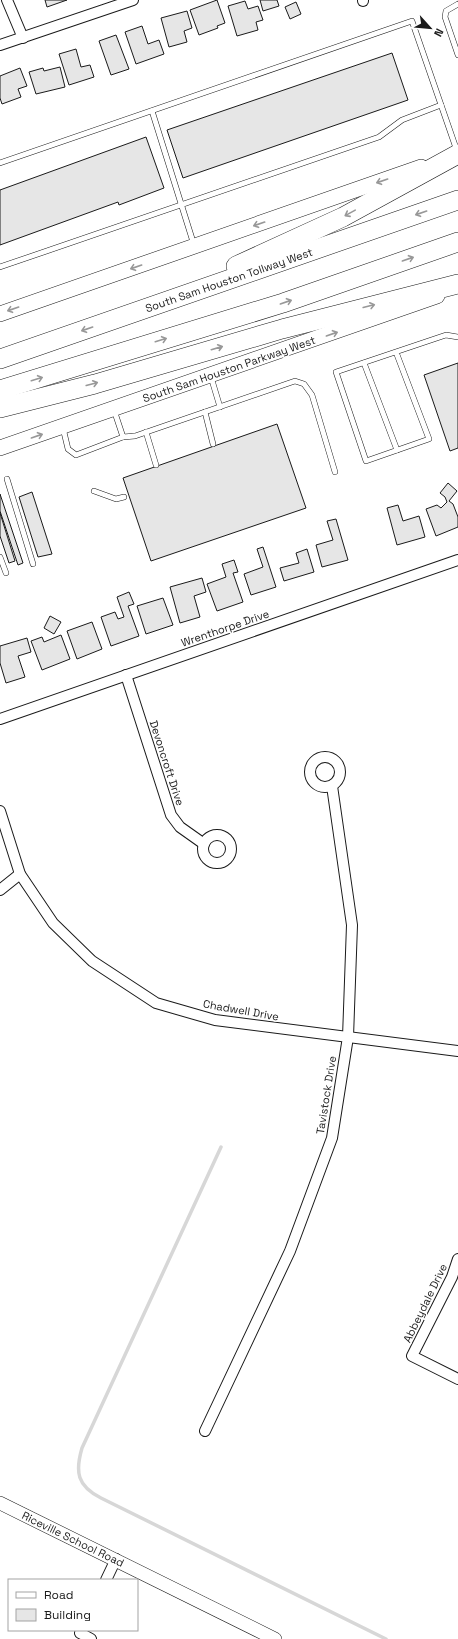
<svg xmlns="http://www.w3.org/2000/svg" width="458" height="1639" viewBox="0 0 458 1639" font-family="'Space Grotesk',sans-serif">
<style>
.lines{fill:none;stroke-linecap:round;stroke-linejoin:round}
.stream{stroke:#d7d7d7;stroke-width:3.5}
.building{fill:#e6e6e6;stroke:#1a1a1a}
.service-casing{stroke:#1a1a1a;stroke-width:6}
.minor-casing{stroke:#1a1a1a;stroke-width:12}
.tertiary-casing{stroke:#1a1a1a;stroke-width:14}
.secondary-casing{stroke:#1a1a1a;stroke-width:16}
.motorway-casing{stroke:#1a1a1a;stroke-width:20}
.service{stroke:#fff;stroke-width:5}
.minor{stroke:#fff;stroke-width:10}
.tertiary{stroke:#fff;stroke-width:13}
.secondary{stroke:#fff;stroke-width:15}
.motorway{stroke:#fff;stroke-width:19}
.oneway{stroke:#989898}
.labels{text-anchor:middle;stroke-width:3;stroke-linejoin:round;paint-order:stroke}
.street-label{font-size:11px;fill:#1a1a1a;stroke:#fff}
</style>
<rect width="100%" height="100%" fill="#fff"/>
<g class="lines">
<path class="stream" d="M 221,1147 L 82,1448 C 75,1472 77,1486 101,1498 L 386,1639"/>
</g>
<g class="building">
<path d="M 45,0 L 67,0 L 47,7 Z"/>
<path d="M 217,0 L 225,23 L 217,26 L 218,28 L 199,35 L 190,10 Z"/>
<path d="M 260,0 L 277,0 L 279,6 L 263,11 Z"/>
<path d="M 245,1 L 248,9 L 258,6 L 263,20 L 256,22 L 258,30 L 237,36 L 228,6 Z"/>
<path d="M 296,2 L 301,14 L 290,19 L 285,7 Z"/>
<path d="M 187,11 L 192,28 L 184,31 L 187,42 L 169,47 L 161,18 Z"/>
<path d="M 142,26 L 148,44 L 159,40 L 164,54 L 136,64 L 125,32 Z"/>
<path d="M 116,35 L 129,69 L 111,75 L 99,41 Z"/>
<path d="M 76,49 L 81,67 L 90,65 L 94,77 L 69,85 L 59,54 Z"/>
<path d="M 392,53 L 408,100 L 183,178 L 167,130 Z"/>
<path d="M 60,67 L 65,87 L 36,94 L 29,72 L 43,68 L 44,71 Z"/>
<path d="M 20,68 L 27,86 L 18,89 L 21,97 L 2,104 L 0,98 L 0,76 Z"/>
<path d="M 146,137 L 164,188 L 119,205 L 118,202 L 0,245 L 0,190 Z"/>
<path d="M 458,363 L 458,448 L 450,451 L 424,375 Z"/>
<path d="M 277,424 L 306,508 L 151,561 L 123,478 Z"/>
<path d="M 448,483 L 457,491 L 449,501 L 453,504 L 458,517 L 458,527 L 436,536 L 426,509 L 437,505 L 441,508 L 447,502 L 445,497 L 440,493 Z"/>
<path d="M 32,492 L 52,554 L 38,557 L 19,497 Z"/>
<path d="M 0,494 L 23,563 L 18,565 L 0,511 Z"/>
<path d="M 398,505 L 403,521 L 419,516 L 425,537 L 397,545 L 387,508 Z"/>
<path d="M 0,513 L 15,561 L 9,563 L 0,536 Z"/>
<path d="M 336,519 L 348,560 L 322,567 L 316,545 L 333,540 L 327,521 Z"/>
<path d="M 263,547 L 276,587 L 251,595 L 244,574 L 263,567 L 257,549 Z"/>
<path d="M 307,549 L 314,572 L 284,581 L 280,568 L 299,563 L 296,553 Z"/>
<path d="M 234,560 L 238,572 L 233,573 L 243,602 L 217,611 L 207,584 L 226,577 L 222,564 Z"/>
<path d="M 202,578 L 206,592 L 194,596 L 200,617 L 180,623 L 170,587 Z"/>
<path d="M 129,592 L 134,604 L 128,606 L 139,636 L 111,646 L 101,617 L 115,612 L 118,619 L 124,617 L 117,597 Z"/>
<path d="M 163,598 L 173,625 L 146,634 L 137,606 Z"/>
<path d="M 50,616 L 61,622 L 54,634 L 44,628 Z"/>
<path d="M 92,622 L 102,649 L 77,659 L 67,631 Z"/>
<path d="M 61,635 L 70,659 L 42,670 L 31,641 L 42,637 L 44,642 Z"/>
<path d="M 27,638 L 31,652 L 18,656 L 25,677 L 6,683 L 0,663 L 0,646 Z"/>
</g>
<g class="lines">
<defs>
<g id="service">
<path d="M 458,4 L 446,11 L 445,17 L 458,55"/>
<path d="M 152,111 L 194,245"/>
<path d="M 0,163 L 412,21 L 457,151"/>
<path d="M 0,267 L 379,137 L 402,120 L 441,105"/>
<path d="M 396,352 L 429,439 L 366,461 L 336,372 L 446,335 L 458,337"/>
<path d="M 364,363 L 397,450"/>
<path d="M 211,377 L 220,407"/>
<path d="M 114,410 L 123,437 L 135,436 L 295,381 L 304,384 L 312,395 L 335,472"/>
<path d="M 205,412 L 213,444"/>
<path d="M 63,428 L 68,449 L 76,455 L 123,437"/>
<path d="M 146,432 L 156,465"/>
<path d="M 7,479 L 33,564"/>
<path d="M 94,491 L 116,499 L 124,497"/>
<path d="M 0,557 L 6,573"/>
</g>
<g id="minor">
<path d="M 7,0 L 23,38"/>
<path d="M 363,0 L 363,1"/>
<path d="M 0,45 L 133,0"/>
<path d="M 126,675 L 171,815 L 180,827 L 204,844"/>
<path d="M 0,719 L 458,560"/>
<circle cx="325" cy="772" r="15"/>
<path d="M 0,811 L 20,874 L 53,923 L 92,961 L 156,1003 L 215,1020 L 458,1051"/>
<circle cx="217" cy="849" r="14"/>
<path d="M 0,890 L 20,874"/>
<path d="M 458,1259 L 452,1277 L 412,1356 L 458,1379"/>
<path d="M 205,1431 L 290,1251 L 332,1138 L 348,1037 L 352,925 L 332,786"/>
<path d="M 106,1580 L 116,1559"/>
<path d="M 80,1633 L 91,1639"/>
</g>
<path id="tertiary" d="M 0,1503 L 275,1639"/>
<g id="secondary">
<path d="M 0,314 L 421,167"/>
<path d="M 0,448 L 437,296"/>
</g>
<g id="motorway">
<path d="M 236,266 L 343,217 L 458,154"/>
<path d="M 0,359 L 458,200"/>
<path d="M 0,390 L 283,303 L 458,242"/>
<path d="M 0,408 L 95,384 L 282,329 L 458,284"/>
</g>
</defs>
<use href="#service" class="service-casing"/>
<use href="#minor" class="minor-casing"/>
<use href="#tertiary" class="tertiary-casing"/>
<use href="#secondary" class="secondary-casing"/>
<use href="#motorway" class="motorway-casing"/>
<use href="#service" class="service"/>
<use href="#minor" class="minor"/>
<use href="#tertiary" class="tertiary"/>
<use href="#secondary" class="secondary"/>
<use href="#motorway" class="motorway"/>
</g>
<defs><path id="oneway-shaft" d="M-6 0H5M1.5-3L5.5 0L1.5 3" fill="none" stroke-width="1.6" stroke-linecap="round" stroke-linejoin="round"/></defs>
<g class="oneway">
<use href="#oneway-shaft" transform="translate(382 181) rotate(161)"/>
<use href="#oneway-shaft" transform="translate(350 213) rotate(151)"/>
<use href="#oneway-shaft" transform="translate(421 213) rotate(161)"/>
<use href="#oneway-shaft" transform="translate(259 224) rotate(161)"/>
<use href="#oneway-shaft" transform="translate(408 259) rotate(-19)"/>
<use href="#oneway-shaft" transform="translate(136 267) rotate(161)"/>
<use href="#oneway-shaft" transform="translate(286 302) rotate(-19)"/>
<use href="#oneway-shaft" transform="translate(369 306) rotate(-14)"/>
<use href="#oneway-shaft" transform="translate(13 309) rotate(161)"/>
<use href="#oneway-shaft" transform="translate(87 329) rotate(161)"/>
<use href="#oneway-shaft" transform="translate(332 334) rotate(-19)"/>
<use href="#oneway-shaft" transform="translate(161 340) rotate(-17)"/>
<use href="#oneway-shaft" transform="translate(217 348) rotate(-16)"/>
<use href="#oneway-shaft" transform="translate(37 379) rotate(-17)"/>
<use href="#oneway-shaft" transform="translate(92 384) rotate(-15)"/>
<use href="#oneway-shaft" transform="translate(37 436) rotate(-19)"/>
</g>
<g class="labels">
<g class="street-label">
<text transform="translate(229 280) rotate(-19)" y="4">South Sam Houston Tollway West</text>
<text transform="translate(229 369) rotate(-19)" y="4">South Sam Houston Parkway West</text>
<text transform="translate(225 628) rotate(-19)" y="4">Wrenthorpe Drive</text>
<text transform="translate(167 763) rotate(72)" y="4">Devoncroft Drive</text>
<text transform="translate(241 1010) rotate(10)" y="4">Chadwell Drive</text>
<text transform="translate(326 1095) rotate(-81)" y="4">Tavistock Drive</text>
<text transform="translate(425 1303) rotate(-64)" y="4">Abbeydale Drive</text>
<text transform="translate(73 1539) rotate(26)" y="4">Riceville School Road</text>
</g>
</g>
<rect x="8" y="1579" width="130" height="52" fill="#ffffff" stroke="#a3a3a3"/>
<rect x="16" y="1592" width="20" height="6" fill="#ffffff" stroke="#a3a3a3"/>
<text x="44" y="1599" font-size="12" fill="#1a1a1a">Road</text>
<rect x="16" y="1609" width="20" height="12" fill="#e6e6e6" stroke="#a3a3a3"/>
<text x="44" y="1619" font-size="12" fill="#1a1a1a">Building</text>
<g transform="translate(430 28) rotate(117)" stroke="#ffffff" stroke-width="3" paint-order="stroke">
<path d="M0-3L7 15L0 10L-7 15Z" fill="#1a1a1a"/>
<text y="-6" font-size="11" font-weight="bold" text-anchor="middle" fill="#1a1a1a">N</text>
</g>
</svg>
